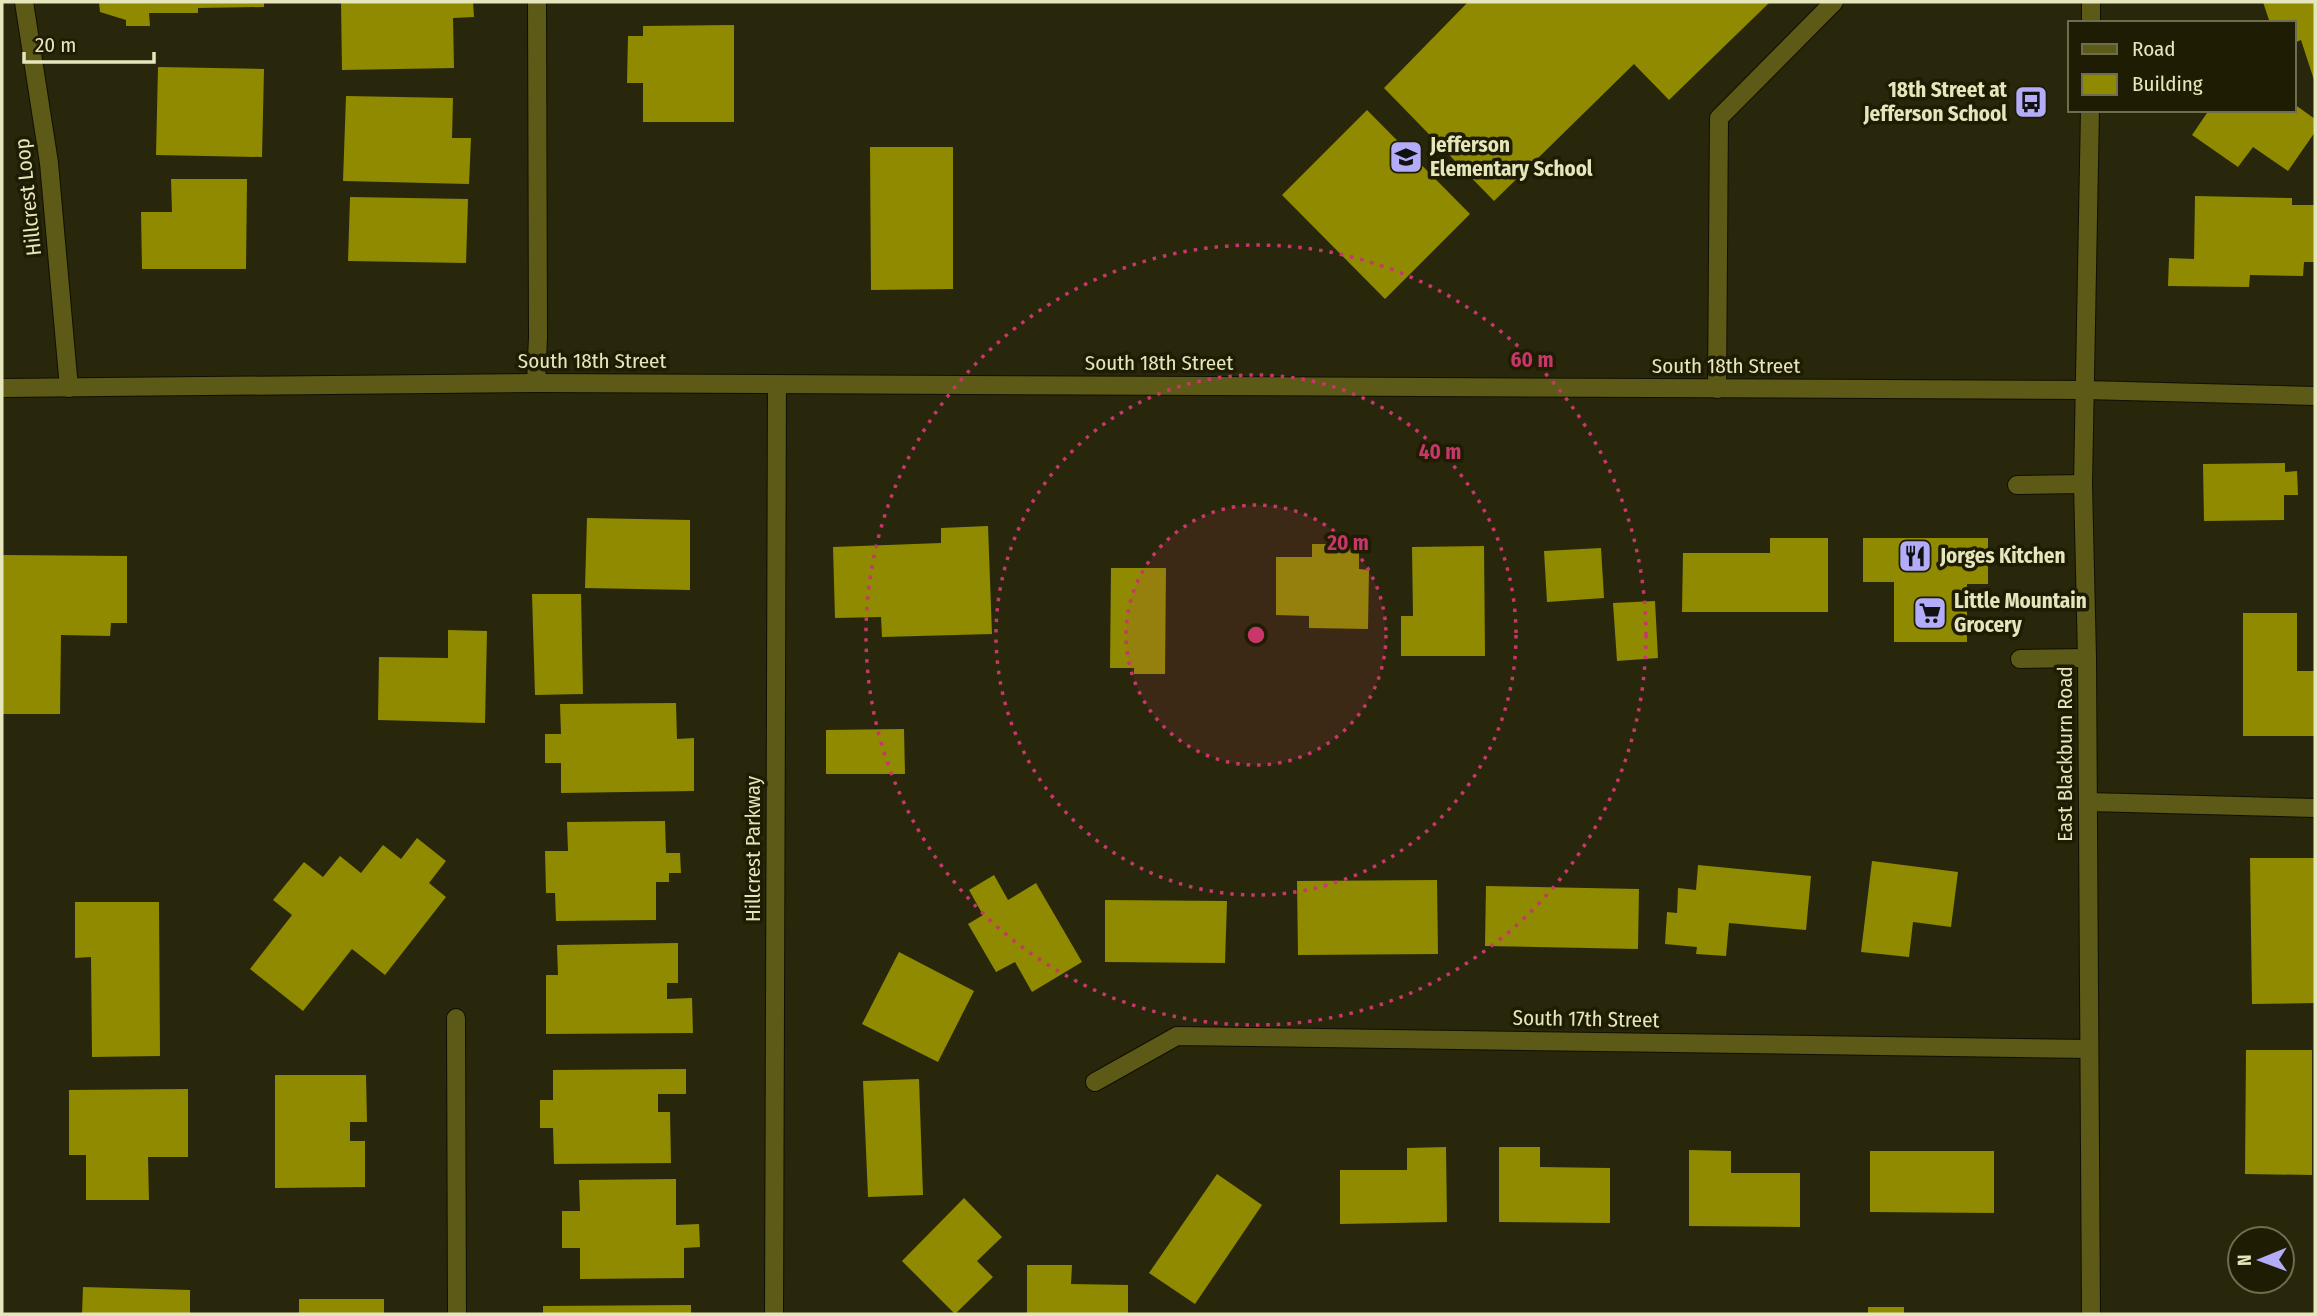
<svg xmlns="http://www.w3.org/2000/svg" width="2317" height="1316" viewBox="0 0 2317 1316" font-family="'Fira Sans Condensed',sans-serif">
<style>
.building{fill:#8f8a00}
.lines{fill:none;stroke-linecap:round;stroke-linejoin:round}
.lane-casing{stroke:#110f00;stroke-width:20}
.street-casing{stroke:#110f00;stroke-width:20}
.secondary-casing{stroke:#110f00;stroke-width:20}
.lane{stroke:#5c5a16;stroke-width:18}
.street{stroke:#5c5a16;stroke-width:18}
.secondary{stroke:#5c5a16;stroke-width:18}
.ring{fill:none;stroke:#c7376a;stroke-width:3.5;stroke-dasharray:3.5 7}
.labels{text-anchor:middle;stroke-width:7;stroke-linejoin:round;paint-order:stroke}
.poi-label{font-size:21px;font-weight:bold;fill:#e6e6bc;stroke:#1e1d03;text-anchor:start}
.street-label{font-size:21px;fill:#e6e6bc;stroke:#1e1d03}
.centre{fill:#c7376a;stroke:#1e1d03;stroke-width:3.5}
.ring-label{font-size:21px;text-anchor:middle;font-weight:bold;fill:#c7376a;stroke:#1e1d03;stroke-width:7;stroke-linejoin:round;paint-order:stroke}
</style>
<rect width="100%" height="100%" fill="#28270b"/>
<g class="building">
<path d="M 99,2 L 264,2 L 264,7 L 198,8 L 198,13 L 149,13 L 150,26 L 126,26 L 126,20 L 100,12 Z"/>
<path d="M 341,2 L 473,2 L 474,17 L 453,18 L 454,68 L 342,70 Z"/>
<path d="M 1468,2 L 1770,2 L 1669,100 L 1634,64 L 1494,201 L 1384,88 Z"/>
<path d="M 2263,2 L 2315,2 L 2315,83 L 2301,40 L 2294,43 L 2294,23 L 2270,23 Z"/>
<path d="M 734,25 L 734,122 L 643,122 L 643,83 L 627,83 L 628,36 L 643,36 L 643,26 Z"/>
<path d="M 158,67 L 264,69 L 262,157 L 156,155 Z"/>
<path d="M 346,96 L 453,98 L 452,138 L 471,138 L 469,184 L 343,181 Z"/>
<path d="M 2294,104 L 2315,119 L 2315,132 L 2288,171 L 2253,147 L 2238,167 L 2192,135 L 2209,110 L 2294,110 Z"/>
<path d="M 1367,110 L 1470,214 L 1385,299 L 1282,195 Z"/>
<path d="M 870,147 L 953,147 L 953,289 L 871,290 Z"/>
<path d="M 171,179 L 247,179 L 246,269 L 142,269 L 141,212 L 172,212 Z"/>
<path d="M 2195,196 L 2292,198 L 2292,205 L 2315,205 L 2315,262 L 2304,262 L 2303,276 L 2250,275 L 2249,287 L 2168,286 L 2169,258 L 2194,259 Z"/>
<path d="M 350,197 L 468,199 L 466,263 L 348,261 Z"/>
<path d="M 2285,463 L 2285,472 L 2297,471 L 2298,495 L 2284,495 L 2284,520 L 2204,521 L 2203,464 Z"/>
<path d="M 587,518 L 690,520 L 690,590 L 585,588 Z"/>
<path d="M 988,526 L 992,634 L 882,637 L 881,617 L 835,618 L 833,547 L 941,543 L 941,528 Z"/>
<path d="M 1770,538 L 1828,538 L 1828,612 L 1682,612 L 1683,553 L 1770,553 Z"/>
<path d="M 1863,538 L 1988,538 L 1988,584 L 1967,584 L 1967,642 L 1894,642 L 1894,582 L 1863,582 Z"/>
<path d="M 1312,544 L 1359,544 L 1359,569 L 1369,570 L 1368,629 L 1309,628 L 1309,616 L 1276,615 L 1276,557 L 1312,557 Z"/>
<path d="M 1484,546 L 1485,656 L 1401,656 L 1401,616 L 1413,616 L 1412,547 Z"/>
<path d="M 1601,548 L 1604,598 L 1547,602 L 1544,551 Z"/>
<path d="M 3,555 L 127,556 L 127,623 L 111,623 L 110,636 L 61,635 L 60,714 L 2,714 Z"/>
<path d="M 1111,568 L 1166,568 L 1165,674 L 1134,674 L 1134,668 L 1110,668 Z"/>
<path d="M 532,594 L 581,594 L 583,694 L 535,695 Z"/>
<path d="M 1655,601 L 1658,658 L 1617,661 L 1613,603 Z"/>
<path d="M 2243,613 L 2297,613 L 2297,671 L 2315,671 L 2315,736 L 2243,736 Z"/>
<path d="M 448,630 L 487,631 L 485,723 L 378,720 L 379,657 L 448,658 Z"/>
<path d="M 676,703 L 677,739 L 694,738 L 694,791 L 561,793 L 561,763 L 545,763 L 545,734 L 561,734 L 560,704 Z"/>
<path d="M 904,729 L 905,774 L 826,774 L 826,730 Z"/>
<path d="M 665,821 L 666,853 L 680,853 L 681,873 L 669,873 L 669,882 L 656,882 L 656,920 L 556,921 L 555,893 L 546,893 L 545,851 L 568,851 L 567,822 Z"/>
<path d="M 417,838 L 446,861 L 429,883 L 446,897 L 385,975 L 352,949 L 303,1011 L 250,969 L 292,915 L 273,900 L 304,862 L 323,877 L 340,856 L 361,873 L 383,845 L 401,859 Z"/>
<path d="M 2250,858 L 2315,858 L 2315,1003 L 2252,1004 Z"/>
<path d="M 1872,861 L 1958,872 L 1951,927 L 1913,922 L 1909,957 L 1861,952 Z"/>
<path d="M 1698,865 L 1811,876 L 1806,930 L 1729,923 L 1726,956 L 1696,954 L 1697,947 L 1665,944 L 1667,912 L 1677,913 L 1678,888 L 1696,890 Z"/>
<path d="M 994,875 L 1008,900 L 1036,883 L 1082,962 L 1032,992 L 1015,962 L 996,972 L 968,924 L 983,915 L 969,890 Z"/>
<path d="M 1437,880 L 1438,954 L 1298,955 L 1297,881 Z"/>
<path d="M 1486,886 L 1639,889 L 1638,949 L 1485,946 Z"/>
<path d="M 1105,900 L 1227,901 L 1225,963 L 1105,962 Z"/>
<path d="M 75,902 L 159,902 L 160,1056 L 92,1057 L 91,957 L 75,958 Z"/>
<path d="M 678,943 L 678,983 L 667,983 L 667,999 L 692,998 L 693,1033 L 546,1034 L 546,975 L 558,975 L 557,945 Z"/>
<path d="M 899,952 L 974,991 L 938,1062 L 862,1024 Z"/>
<path d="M 2246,1050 L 2312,1050 L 2312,1175 L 2245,1174 Z"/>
<path d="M 686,1069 L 686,1094 L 658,1094 L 658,1112 L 670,1112 L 671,1163 L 554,1164 L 553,1128 L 540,1128 L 540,1100 L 553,1100 L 553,1070 Z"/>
<path d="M 275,1075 L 366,1075 L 367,1122 L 350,1122 L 350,1141 L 365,1141 L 365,1187 L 275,1188 Z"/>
<path d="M 919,1079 L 923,1195 L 868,1197 L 863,1081 Z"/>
<path d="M 188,1089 L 188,1157 L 148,1157 L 149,1200 L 86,1200 L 86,1155 L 69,1155 L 69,1090 Z"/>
<path d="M 1446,1147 L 1447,1222 L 1340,1224 L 1340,1170 L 1407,1170 L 1407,1148 Z"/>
<path d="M 1499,1147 L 1540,1147 L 1540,1167 L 1610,1168 L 1610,1223 L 1499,1222 Z"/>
<path d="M 1689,1150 L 1731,1151 L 1731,1173 L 1800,1173 L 1800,1227 L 1689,1226 Z"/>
<path d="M 1870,1151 L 1994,1151 L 1994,1213 L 1870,1212 Z"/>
<path d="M 1217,1174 L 1262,1205 L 1195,1304 L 1149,1273 Z"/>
<path d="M 676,1179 L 676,1225 L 699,1224 L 700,1247 L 684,1248 L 684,1278 L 580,1279 L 580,1248 L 562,1248 L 562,1211 L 580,1211 L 579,1180 Z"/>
<path d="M 964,1198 L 1002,1237 L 977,1261 L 993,1277 L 955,1314 L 902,1261 Z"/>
<path d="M 1027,1265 L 1072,1265 L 1071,1284 L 1128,1285 L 1128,1314 L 1027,1314 Z"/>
<path d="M 83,1287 L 190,1290 L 190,1314 L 82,1314 Z"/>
<rect x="299" y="1299" width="85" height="15"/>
<path d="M 691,1305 L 691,1314 L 543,1314 L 543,1306 Z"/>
<rect x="1868" y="1307" width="36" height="7"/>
</g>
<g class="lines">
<defs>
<g id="lane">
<path d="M 1717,389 L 1719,118 L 1834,2"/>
<path d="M 2017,485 L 2083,484"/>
<path d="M 2020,659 L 2087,658"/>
<path d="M 2088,802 L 2315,808"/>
<path d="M 456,1018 L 457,1314"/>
</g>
<g id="street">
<path d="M 24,2 L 49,163 L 69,388"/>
<path d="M 536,383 L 538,337 L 537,2"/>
<path d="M 2085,390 L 2315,396"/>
<path d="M 1095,1082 L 1177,1036 L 2089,1049"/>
<path d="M 774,1314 L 777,384"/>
</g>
<g id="secondary">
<path d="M 2091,23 L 2091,2"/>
<path d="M 2090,110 L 2083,484 L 2087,658 L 2091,1314"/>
<path d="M 2,388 L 536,383 L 2085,390"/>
</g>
</defs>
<use href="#lane" class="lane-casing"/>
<use href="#street" class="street-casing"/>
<use href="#secondary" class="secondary-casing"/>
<use href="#lane" class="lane"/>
<use href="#street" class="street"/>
<use href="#secondary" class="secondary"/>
</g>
<circle cx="1256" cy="635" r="130" fill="#c7376a" fill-opacity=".12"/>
<g class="ring">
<circle cx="1256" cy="635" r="130"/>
<circle cx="1256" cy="635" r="260"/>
<circle cx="1256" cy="635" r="390"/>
</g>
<defs>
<symbol id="bus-square" viewBox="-11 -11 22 22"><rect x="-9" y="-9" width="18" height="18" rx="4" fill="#b3adf9" stroke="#1e1d03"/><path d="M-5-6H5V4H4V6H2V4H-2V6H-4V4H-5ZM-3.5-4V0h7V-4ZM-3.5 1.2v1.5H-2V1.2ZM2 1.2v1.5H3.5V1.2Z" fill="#111"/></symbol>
<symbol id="school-square" viewBox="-11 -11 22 22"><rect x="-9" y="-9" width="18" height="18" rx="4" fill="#b3adf9" stroke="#1e1d03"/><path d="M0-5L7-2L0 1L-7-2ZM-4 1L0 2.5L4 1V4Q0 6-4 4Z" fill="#111"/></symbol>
<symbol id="restaurant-square" viewBox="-11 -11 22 22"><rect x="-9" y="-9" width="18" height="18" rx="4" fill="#b3adf9" stroke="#1e1d03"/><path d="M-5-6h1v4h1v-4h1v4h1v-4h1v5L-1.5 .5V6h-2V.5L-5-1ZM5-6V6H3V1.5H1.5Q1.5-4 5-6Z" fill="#111"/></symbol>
<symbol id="supermarket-square" viewBox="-11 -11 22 22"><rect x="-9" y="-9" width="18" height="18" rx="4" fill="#b3adf9" stroke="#1e1d03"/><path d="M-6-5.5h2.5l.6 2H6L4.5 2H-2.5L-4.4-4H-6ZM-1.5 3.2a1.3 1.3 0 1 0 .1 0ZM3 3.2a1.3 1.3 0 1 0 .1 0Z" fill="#111"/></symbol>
</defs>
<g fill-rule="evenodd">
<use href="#bus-square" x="2012" y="83" width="38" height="38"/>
<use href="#school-square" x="1387" y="138" width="38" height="38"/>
<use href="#restaurant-square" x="1896" y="537" width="38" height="38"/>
<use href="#supermarket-square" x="1911" y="594" width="38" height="38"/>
</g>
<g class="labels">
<g class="poi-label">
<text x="2007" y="97" text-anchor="end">18th Street at<tspan x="2007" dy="24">Jefferson School</tspan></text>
<text x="1430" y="152">Jefferson<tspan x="1430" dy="24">Elementary School</tspan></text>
<text x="1940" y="563">Jorges Kitchen</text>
<text x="1954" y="608">Little Mountain<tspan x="1954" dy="24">Grocery</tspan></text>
</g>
<g class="street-label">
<text transform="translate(28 197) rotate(-96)" y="7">Hillcrest Loop</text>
<text x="592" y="368">South 18th Street</text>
<text x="1159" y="370">South 18th Street</text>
<text x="1726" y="373">South 18th Street</text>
<text transform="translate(2065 754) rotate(-90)" y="7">East Blackburn Road</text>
<text transform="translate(753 849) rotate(-90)" y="7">Hillcrest Parkway</text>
<text transform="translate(1586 1019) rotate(1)" y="7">South 17th Street</text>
</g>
</g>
<circle cx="1256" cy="635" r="10" class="centre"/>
<g class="ring-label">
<text x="1532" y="367">60 m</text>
<text x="1440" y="459">40 m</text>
<text x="1348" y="550">20 m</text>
</g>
<rect width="2317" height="1316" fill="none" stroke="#e6e6bc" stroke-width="7"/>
<rect x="2068" y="21" width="228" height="91" fill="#1e1d03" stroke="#6e6d4d" stroke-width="2"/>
<rect x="2082" y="44" width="35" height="10" fill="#5c5a16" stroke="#6e6d4d" stroke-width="2"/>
<text x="2132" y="56" font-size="21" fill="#e6e6bc">Road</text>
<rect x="2082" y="74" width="35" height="21" fill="#8f8a00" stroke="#6e6d4d" stroke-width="2"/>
<text x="2132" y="91" font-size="21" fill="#e6e6bc">Building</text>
<g transform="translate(2261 1260) rotate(269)"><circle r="33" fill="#1e1d03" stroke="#6e6d4d" stroke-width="2"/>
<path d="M0-5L12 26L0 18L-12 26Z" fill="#b3adf9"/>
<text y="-10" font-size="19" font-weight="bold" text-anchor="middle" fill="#e6e6bc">N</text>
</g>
<path d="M24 52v10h130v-10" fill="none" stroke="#e6e6bc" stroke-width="3.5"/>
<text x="35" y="52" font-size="21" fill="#e6e6bc" stroke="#1e1d03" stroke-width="5" paint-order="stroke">20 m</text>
</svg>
